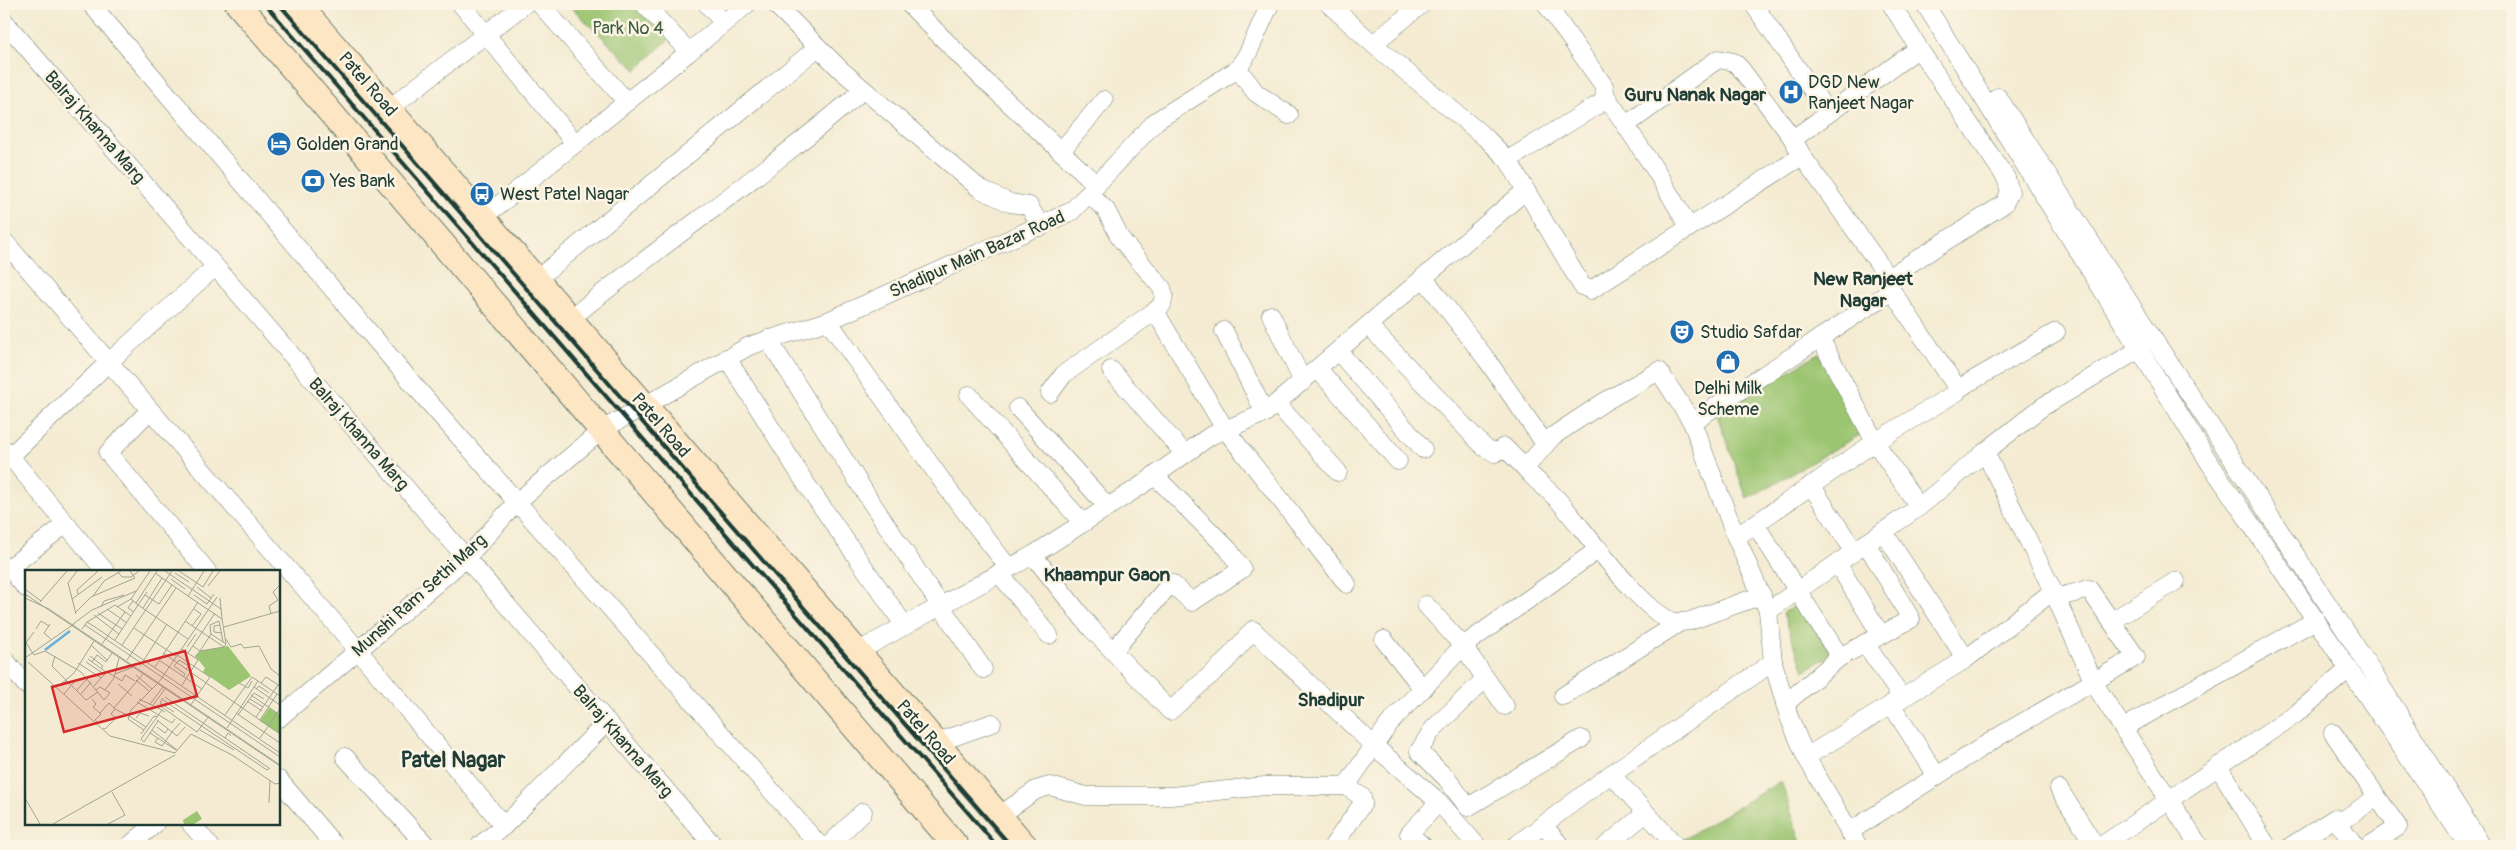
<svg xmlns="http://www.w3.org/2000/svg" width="2516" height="850" viewBox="0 0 2516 850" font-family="Pangolin,sans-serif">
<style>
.green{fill:#9bc571;stroke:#5d8152}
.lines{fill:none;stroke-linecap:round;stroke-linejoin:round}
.minor-casing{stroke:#6a7a6b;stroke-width:19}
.secondary-casing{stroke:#6a7a6b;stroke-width:27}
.minor{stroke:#fff;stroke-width:18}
.secondary{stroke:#fce6c4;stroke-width:25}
.rail{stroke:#1f3d34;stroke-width:4}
.labels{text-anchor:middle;stroke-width:5;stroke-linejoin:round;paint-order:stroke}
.park-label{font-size:18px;fill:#3e5f43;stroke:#fcf5e5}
.poi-label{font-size:18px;fill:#1f3d34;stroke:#fcf5e5;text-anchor:start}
.street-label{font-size:18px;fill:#1f3d34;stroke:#fcf5e5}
.neighbourhood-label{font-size:19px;font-weight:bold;fill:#1f3d34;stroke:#fcf5e5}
.district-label{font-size:22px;font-weight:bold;fill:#1f3d34;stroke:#fcf5e5}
.inset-river{fill:none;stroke:#66b0de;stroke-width:2.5}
.inset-road{fill:none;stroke:#9fa593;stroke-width:1}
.view{fill:#d62828;fill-opacity:0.15;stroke:#d62828;stroke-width:2.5}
.inset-edge{fill:none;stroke:#1f3d34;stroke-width:2.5}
</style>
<rect width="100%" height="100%" fill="#fcf5e5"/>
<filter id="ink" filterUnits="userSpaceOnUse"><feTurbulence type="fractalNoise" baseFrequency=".02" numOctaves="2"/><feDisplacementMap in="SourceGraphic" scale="10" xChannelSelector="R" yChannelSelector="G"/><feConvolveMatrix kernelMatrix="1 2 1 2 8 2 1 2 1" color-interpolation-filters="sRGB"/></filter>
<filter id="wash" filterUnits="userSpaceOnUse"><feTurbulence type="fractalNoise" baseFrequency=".0096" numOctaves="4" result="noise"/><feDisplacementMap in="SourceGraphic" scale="20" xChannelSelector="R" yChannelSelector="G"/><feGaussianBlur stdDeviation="1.12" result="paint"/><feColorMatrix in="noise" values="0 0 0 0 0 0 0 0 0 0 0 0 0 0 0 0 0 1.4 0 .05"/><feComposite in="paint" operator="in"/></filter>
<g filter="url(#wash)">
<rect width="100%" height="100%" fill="#f4ebd2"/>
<g class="green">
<path d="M 568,4 L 638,4 L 670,38 L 636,70 Z"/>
<path d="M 1819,353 L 1863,433 L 1747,499 L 1717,415 Z"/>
<path d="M 1797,604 L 1832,654 L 1804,671 L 1783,613 Z"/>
<path d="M 1781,781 L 1800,840 L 1806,846 L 1682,846 L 1679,842 Z"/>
</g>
</g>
<g filter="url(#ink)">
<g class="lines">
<defs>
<g id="minor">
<path d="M 91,4 L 419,391 L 820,846"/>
<path d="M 461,4 L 575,143"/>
<path d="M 540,4 L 626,101"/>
<path d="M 707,4 L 724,23"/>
<path d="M 775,4 L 841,70 L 980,189 L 1010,203 L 1029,206 L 1041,227"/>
<path d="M 909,4 L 982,78 L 1097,185"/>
<path d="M 1329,4 L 1373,44 L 1487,139 L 1508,160 L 1591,109 L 1601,103 L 1606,96 L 1604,86 L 1546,4"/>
<path d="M 1758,4 L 1756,8 L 1828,113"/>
<path d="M 1891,4 L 1917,45 L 1915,51 L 1793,139 L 1802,156 L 1879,264 L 1892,291 L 1820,338 L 1875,442 L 1957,392 L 1958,389 L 1892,291"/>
<path d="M 1925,4 L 2209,462 L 2468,846"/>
<path d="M 4,21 L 714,846"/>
<path d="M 1373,44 L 1422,4"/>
<path d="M 689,52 L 747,4"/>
<path d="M 1238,69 L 1256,93 L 1289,115"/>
<path d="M 1606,96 L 1656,171 L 1689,227"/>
<path d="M 1998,97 L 2133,308 L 2366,662 L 2482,846"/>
<path d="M 400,100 L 525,4"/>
<path d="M 1626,125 L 1718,59 L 1734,62 L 1741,69 L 1793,139"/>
<path d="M 1061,151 L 1104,100"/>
<path d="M 1508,160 L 1582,286 L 1591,290 L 1802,156"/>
<path d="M 495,208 L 689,52 L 644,4"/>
<path d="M 4,241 L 358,650 L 504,826"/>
<path d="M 1423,277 L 1487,360 L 1545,444"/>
<path d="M 1886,279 L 2004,204 L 2010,192 L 2006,178 L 1915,43"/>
<path d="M 536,280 L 818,47"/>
<path d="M 1155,311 L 1225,429 L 1347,584"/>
<path d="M 1271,315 L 1303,382"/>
<path d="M 570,319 C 666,241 769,171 863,90"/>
<path d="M 828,321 L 950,492 L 1009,568"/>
<path d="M 1368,325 L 1484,447 L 1495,453 L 1504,447 L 1525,468"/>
<path d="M 1224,331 L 1265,413"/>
<path d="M 768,339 L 871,502 L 983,669"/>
<path d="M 1338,351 L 1423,449"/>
<path d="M 727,358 L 806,484 L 905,626"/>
<path d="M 1318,369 L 1398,461"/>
<path d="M 1111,370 L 1184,453"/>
<path d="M 1958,389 L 2056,332"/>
<path d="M 1050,393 L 1064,374 L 1155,311 L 1162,305 L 1164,295 L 1162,288 L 1120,238 L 1106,210 L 1089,194"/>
<path d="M 969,395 L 1083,523"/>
<path d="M 1277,404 L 1338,472"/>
<path d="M 1018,408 L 1108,507"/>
<path d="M 150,410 L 108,453 L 207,571"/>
<path d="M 1692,422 L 1820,338"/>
<path d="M 4,449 L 105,571"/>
<path d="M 1985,452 L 2042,407 L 2140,349"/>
<path d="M 4,462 L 109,362 L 215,267"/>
<path d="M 1811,485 L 1854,551"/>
<path d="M 1755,524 L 1840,657"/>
<path d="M 1883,531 L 1966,659"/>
<path d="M 1736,537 L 1875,442 L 1919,507 L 1985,452 L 2053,591 L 2095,685 L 2199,846"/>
<path d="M 1033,555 L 1090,627 L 1170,711 L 1225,662 L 1253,630 L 1373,745 L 1439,802 L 1477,846"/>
<path d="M 1837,563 L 1881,635"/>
<path d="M 999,573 L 1049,635"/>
<path d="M 26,588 L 9,568 L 66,524"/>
<path d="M 1762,595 L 1690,621 C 1683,622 1677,623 1671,621 C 1639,608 1583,528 1558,500 C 1552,493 1527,473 1525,468 L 1553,436 L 1604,402 L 1659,371 L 1692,422 L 1736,537 L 1768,611 L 1773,662 L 1789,717 L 1806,757 L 1858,846"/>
<path d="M 1426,605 L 1463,646 L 1505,706"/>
<path d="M 1768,611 L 1919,507"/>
<path d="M 2112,621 L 2176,581"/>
<path d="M 1384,640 L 1423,689"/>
<path d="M 1865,643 L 1902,698"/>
<path d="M 1113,651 L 1171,583 L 1192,602 L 1242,569 L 1228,549 L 1154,475"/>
<path d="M 857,652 L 1033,555 L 1139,487 L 1210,436 L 1265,413 L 1525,191"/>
<path d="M 4,659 L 26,685"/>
<path d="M 1485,679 L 1433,729 L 1419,751 L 1447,779 L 1468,807 L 1581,739"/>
<path d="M 1563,696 L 1679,623"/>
<path d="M 1785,704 L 1840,657 L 1911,619 L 1866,543"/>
<path d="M 1891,704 L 1937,776"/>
<path d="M 279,718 L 466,558 L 517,502 L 602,430 L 749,346 L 828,321 L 1072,211 L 1156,121 L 1238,69 L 1248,53 L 1270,4"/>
<path d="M 2123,728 L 2316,620"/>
<path d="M 2333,733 L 2398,827 L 2369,846"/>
<path d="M 936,743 L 992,723"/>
<path d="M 345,757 L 427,846"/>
<path d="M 1806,757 L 1966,659 L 2053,591"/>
<path d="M 2218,766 L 2267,846"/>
<path d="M 279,780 L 335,846"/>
<path d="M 2059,789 L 2095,846"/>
<path d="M 999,816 L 1036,790 L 1050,786 L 1086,796 L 1171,796 L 1265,786 L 1346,786"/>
<path d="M 2339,823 L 2377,797"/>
<path d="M 191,824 L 210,846"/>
<path d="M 1543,825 L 1561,846"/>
<path d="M 1849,832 L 2001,735 L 2136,657 L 2089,589 L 2056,598"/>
<path d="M 129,846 L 155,824"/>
<path d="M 479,846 L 504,826 L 607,722"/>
<path d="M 828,846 L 863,812"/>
<path d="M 1333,846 L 1363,803 L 1362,797 L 1346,786 L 1389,724 L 1463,646 L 1599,549"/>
<path d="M 1423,846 L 1409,834 L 1439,802"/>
<path d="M 1515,846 L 1611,774"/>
<path d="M 1606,846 L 1646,813"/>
<path d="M 1676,846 L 1611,774 L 1773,662"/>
<path d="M 2101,846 L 2296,714 L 2349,669"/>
<path d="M 2291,846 L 2335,818 L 2355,846"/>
</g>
<g id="secondary">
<path d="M 238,4 L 956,846"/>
<path d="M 298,4 L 1025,846"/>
</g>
</defs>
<use href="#minor" class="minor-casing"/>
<use href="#secondary" class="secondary-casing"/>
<use href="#minor" class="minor"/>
<use href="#secondary" class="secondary"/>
<g class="rail">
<path d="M 265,4 L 997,846"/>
<path d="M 279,4 L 1011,846"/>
</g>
</g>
</g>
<defs>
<symbol id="hospital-disc" viewBox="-11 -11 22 22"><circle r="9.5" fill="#1f6fb2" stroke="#fcf5e5"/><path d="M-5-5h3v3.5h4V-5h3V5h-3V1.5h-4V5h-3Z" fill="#fff"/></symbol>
<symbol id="hotel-disc" viewBox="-11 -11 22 22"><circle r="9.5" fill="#1f6fb2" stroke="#fcf5e5"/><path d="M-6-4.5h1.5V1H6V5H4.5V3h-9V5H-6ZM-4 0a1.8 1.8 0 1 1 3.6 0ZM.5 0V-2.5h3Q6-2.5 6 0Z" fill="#fff"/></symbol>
<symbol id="bank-disc" viewBox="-11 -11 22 22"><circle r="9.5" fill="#1f6fb2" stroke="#fcf5e5"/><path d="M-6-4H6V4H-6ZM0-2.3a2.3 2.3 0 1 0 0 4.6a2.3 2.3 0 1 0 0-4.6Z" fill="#fff"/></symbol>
<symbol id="bus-disc" viewBox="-11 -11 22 22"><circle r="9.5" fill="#1f6fb2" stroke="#fcf5e5"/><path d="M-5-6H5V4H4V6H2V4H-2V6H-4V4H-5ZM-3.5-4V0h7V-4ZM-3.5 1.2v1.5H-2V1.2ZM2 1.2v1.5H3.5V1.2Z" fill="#fff"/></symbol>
<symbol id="theatre-disc" viewBox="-11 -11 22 22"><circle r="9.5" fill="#1f6fb2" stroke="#fcf5e5"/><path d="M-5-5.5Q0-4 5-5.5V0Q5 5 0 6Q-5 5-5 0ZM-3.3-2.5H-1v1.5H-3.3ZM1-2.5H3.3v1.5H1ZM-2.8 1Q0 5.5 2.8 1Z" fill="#fff"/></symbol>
<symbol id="shop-disc" viewBox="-11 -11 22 22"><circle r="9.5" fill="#1f6fb2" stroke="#fcf5e5"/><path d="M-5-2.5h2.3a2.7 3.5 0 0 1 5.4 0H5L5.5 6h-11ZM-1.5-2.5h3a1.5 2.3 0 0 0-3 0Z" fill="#fff"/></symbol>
</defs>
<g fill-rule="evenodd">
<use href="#hospital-disc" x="1777" y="78" width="28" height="28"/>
<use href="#hotel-disc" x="265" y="130" width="28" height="28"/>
<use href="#bank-disc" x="299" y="167" width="28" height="28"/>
<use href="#bus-disc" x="468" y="180" width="28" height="28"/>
<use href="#theatre-disc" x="1668" y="318" width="28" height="28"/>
<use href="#shop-disc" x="1714" y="348" width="28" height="28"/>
</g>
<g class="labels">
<g class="park-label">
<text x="628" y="34">Park No 4</text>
</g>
<g class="poi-label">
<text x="1808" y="88">DGD New<tspan x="1808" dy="21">Ranjeet Nagar</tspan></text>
<text x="296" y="150">Golden Grand</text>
<text x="330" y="187">Yes Bank</text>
<text x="500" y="200">West Patel Nagar</text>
<text x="1700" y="338">Studio Safdar</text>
<text x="1728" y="394" text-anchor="middle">Delhi Milk<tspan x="1728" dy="21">Scheme</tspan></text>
</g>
<g class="street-label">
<text transform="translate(368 84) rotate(49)" y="6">Patel Road</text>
<text transform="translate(95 127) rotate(49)" y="6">Balraj Khanna Marg</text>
<text transform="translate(977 254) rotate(-24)" y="6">Shadipur Main Bazar Road</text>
<text transform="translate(661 425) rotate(49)" y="6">Patel Road</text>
<text transform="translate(359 434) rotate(49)" y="6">Balraj Khanna Marg</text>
<text transform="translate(419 595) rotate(-42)" y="6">Munshi Ram Sethi Marg</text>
<text transform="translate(926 732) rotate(49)" y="6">Patel Road</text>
<text transform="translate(623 741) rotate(49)" y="6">Balraj Khanna Marg</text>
</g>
<g class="neighbourhood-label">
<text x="1695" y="101">Guru Nanak Nagar</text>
<text x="1863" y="285">New Ranjeet<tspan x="1863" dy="22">Nagar</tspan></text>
<text x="1107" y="581">Khaampur Gaon</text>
<text x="1331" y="706">Shadipur</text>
</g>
<g class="district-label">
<text x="453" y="767">Patel Nagar</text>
</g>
</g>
<g transform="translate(25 570)">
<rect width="255" height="255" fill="#f4ebd2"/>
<path d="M 203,76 L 226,106 L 204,120 L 178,102 L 180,98 L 170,86 L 175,81 ZM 244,138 L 255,145 L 255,164 L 235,151 ZM 172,241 L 177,249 L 169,254 L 159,254 L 158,250 Z" fill="#9bc571"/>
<path class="inset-river" d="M 20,80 L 45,61"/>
<path class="inset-road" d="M 140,1 L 196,39M 154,1 L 178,17 L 188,1M 93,2 L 97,7 L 106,7 L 114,1M 130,3 L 163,26M 150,3 L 164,12M 146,9 L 160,19M 183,16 L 195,1M 172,17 L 186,28M 0,19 L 16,31M 122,22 L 113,35 L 106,29 L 125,1M 0,24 L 255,196M 53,24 L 52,20 L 73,1M 120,25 L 134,34 L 147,15M 169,25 L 182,34 L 189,24M 68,26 L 79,11 L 96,1M 0,28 L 24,39 L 255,195M 195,28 L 197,49M 47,29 L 77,7M 108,31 L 103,38 L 109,42M 15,32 L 42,1M 111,33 L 132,1M 76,37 L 79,31 L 99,25M 92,37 L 106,29M 118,38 L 137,8M 82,39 L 102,53M 50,43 L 66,27 L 110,8 L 105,1M 73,43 L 97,59M 51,44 L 43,13 L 52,1M 246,44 L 244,36 L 253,30 L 248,22 L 255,15M 69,45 L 94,64M 160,51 L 199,77 L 201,74 L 197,49 L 163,26 L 179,1M 62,52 L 90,35 L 106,46M 25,54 L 19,63 L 27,70M 48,54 L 67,40 L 111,21M 60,55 L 255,187M 195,55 L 189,56 L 189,62 L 197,63M 167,56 L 176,44 L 169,39M 199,57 L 255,41M 109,58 L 151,86M 11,59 L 16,51 L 24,56M 57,59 L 62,52 L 70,57 L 255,183M 186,64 L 185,55 L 194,51 L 198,72M 201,69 L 206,77 L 216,74 L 219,78 L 234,76 L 246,99 L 255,106M 90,70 L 113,35 L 163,69M 0,71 L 9,85 L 20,81 L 56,102 L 79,130 L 85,123 L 75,117 L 71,120M 0,74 L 9,62M 77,74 L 100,42M 66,75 L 82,90M 97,75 L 147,1M 168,76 L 175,81 L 186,64 L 201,74M 162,77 L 171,64M 157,79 L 173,90 L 157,115M 138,83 L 255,164M 163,83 L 190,43M 152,85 L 185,107 L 165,136M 30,86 L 27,96 L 61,130 L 73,122M 65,86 L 78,96 L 76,99M 0,88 L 49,54M 170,88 L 175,81 L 199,77M 63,89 L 81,102M 102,90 L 151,18M 134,90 L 177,119M 3,92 L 85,166 L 150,183 L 166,164 L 207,185 L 250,214 L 255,213M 61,92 L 79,104M 67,92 L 72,85 L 81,92 L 87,83M 53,93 L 76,108 L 69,116M 115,96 L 142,54M 130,97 L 173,32M 90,104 L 108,97M 111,105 L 127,119M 158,107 L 160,104 L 149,96 L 154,90 L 164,96 L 161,99M 76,108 L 82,102 L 97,111 L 100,105 L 110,111M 111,110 L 124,121M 42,111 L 36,114 L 49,103 L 69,71M 214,113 L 223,118 L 227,111M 236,113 L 241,107 L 255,116M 93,114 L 107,126M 229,117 L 255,135M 231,119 L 234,116 L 244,123M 80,120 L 89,108 L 94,88M 51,121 L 63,108M 39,124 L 50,111M 56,124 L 66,112M 226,125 L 255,145M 140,127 L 200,168 L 203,163 L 206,166M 138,128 L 135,133 L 149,142M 67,129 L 71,134 L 68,137 L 76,144 L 70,150 L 73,153M 114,129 L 137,140M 225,129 L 238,137M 138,130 L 242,200 L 245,198M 222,131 L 237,141M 112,132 L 147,153 L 150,149M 125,134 L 138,117M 128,135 L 140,119M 134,135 L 172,162 L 184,146M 89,138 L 118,104M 75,143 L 84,133 L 90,139M 211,143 L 255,173M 200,145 L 227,107 L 255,126M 213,145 L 229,123 L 239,129M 104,146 L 121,157M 231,147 L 253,115M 111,148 L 115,143 L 124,146M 132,150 L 147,162 L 155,153M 235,150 L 252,124M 133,151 L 127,160 L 152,180M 132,157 L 140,163 L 143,159M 78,158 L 80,159 L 91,148 L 86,144 L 90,139 L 104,146M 202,158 L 233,111M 119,160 L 103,149 L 106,140 L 134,112 L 192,27M 127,160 L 125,163 L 151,180M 175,160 L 209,180M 147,162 L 152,166 L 160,157M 116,164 L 129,146 L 132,147M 133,168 L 130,172 L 137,176 L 147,162M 200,168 L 244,198M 235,168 L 255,139M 116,169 L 137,140 L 140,142M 116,169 L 119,172 L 125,163M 0,228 L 15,254M 244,233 L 245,210M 28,254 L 150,185M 83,254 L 100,245 L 87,222"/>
<path class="view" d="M 160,81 L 172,126 L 39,162 L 27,117 Z"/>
<rect width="255" height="255" class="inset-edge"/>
</g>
<rect width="2516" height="850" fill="none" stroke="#fcf5e5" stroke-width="20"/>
</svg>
